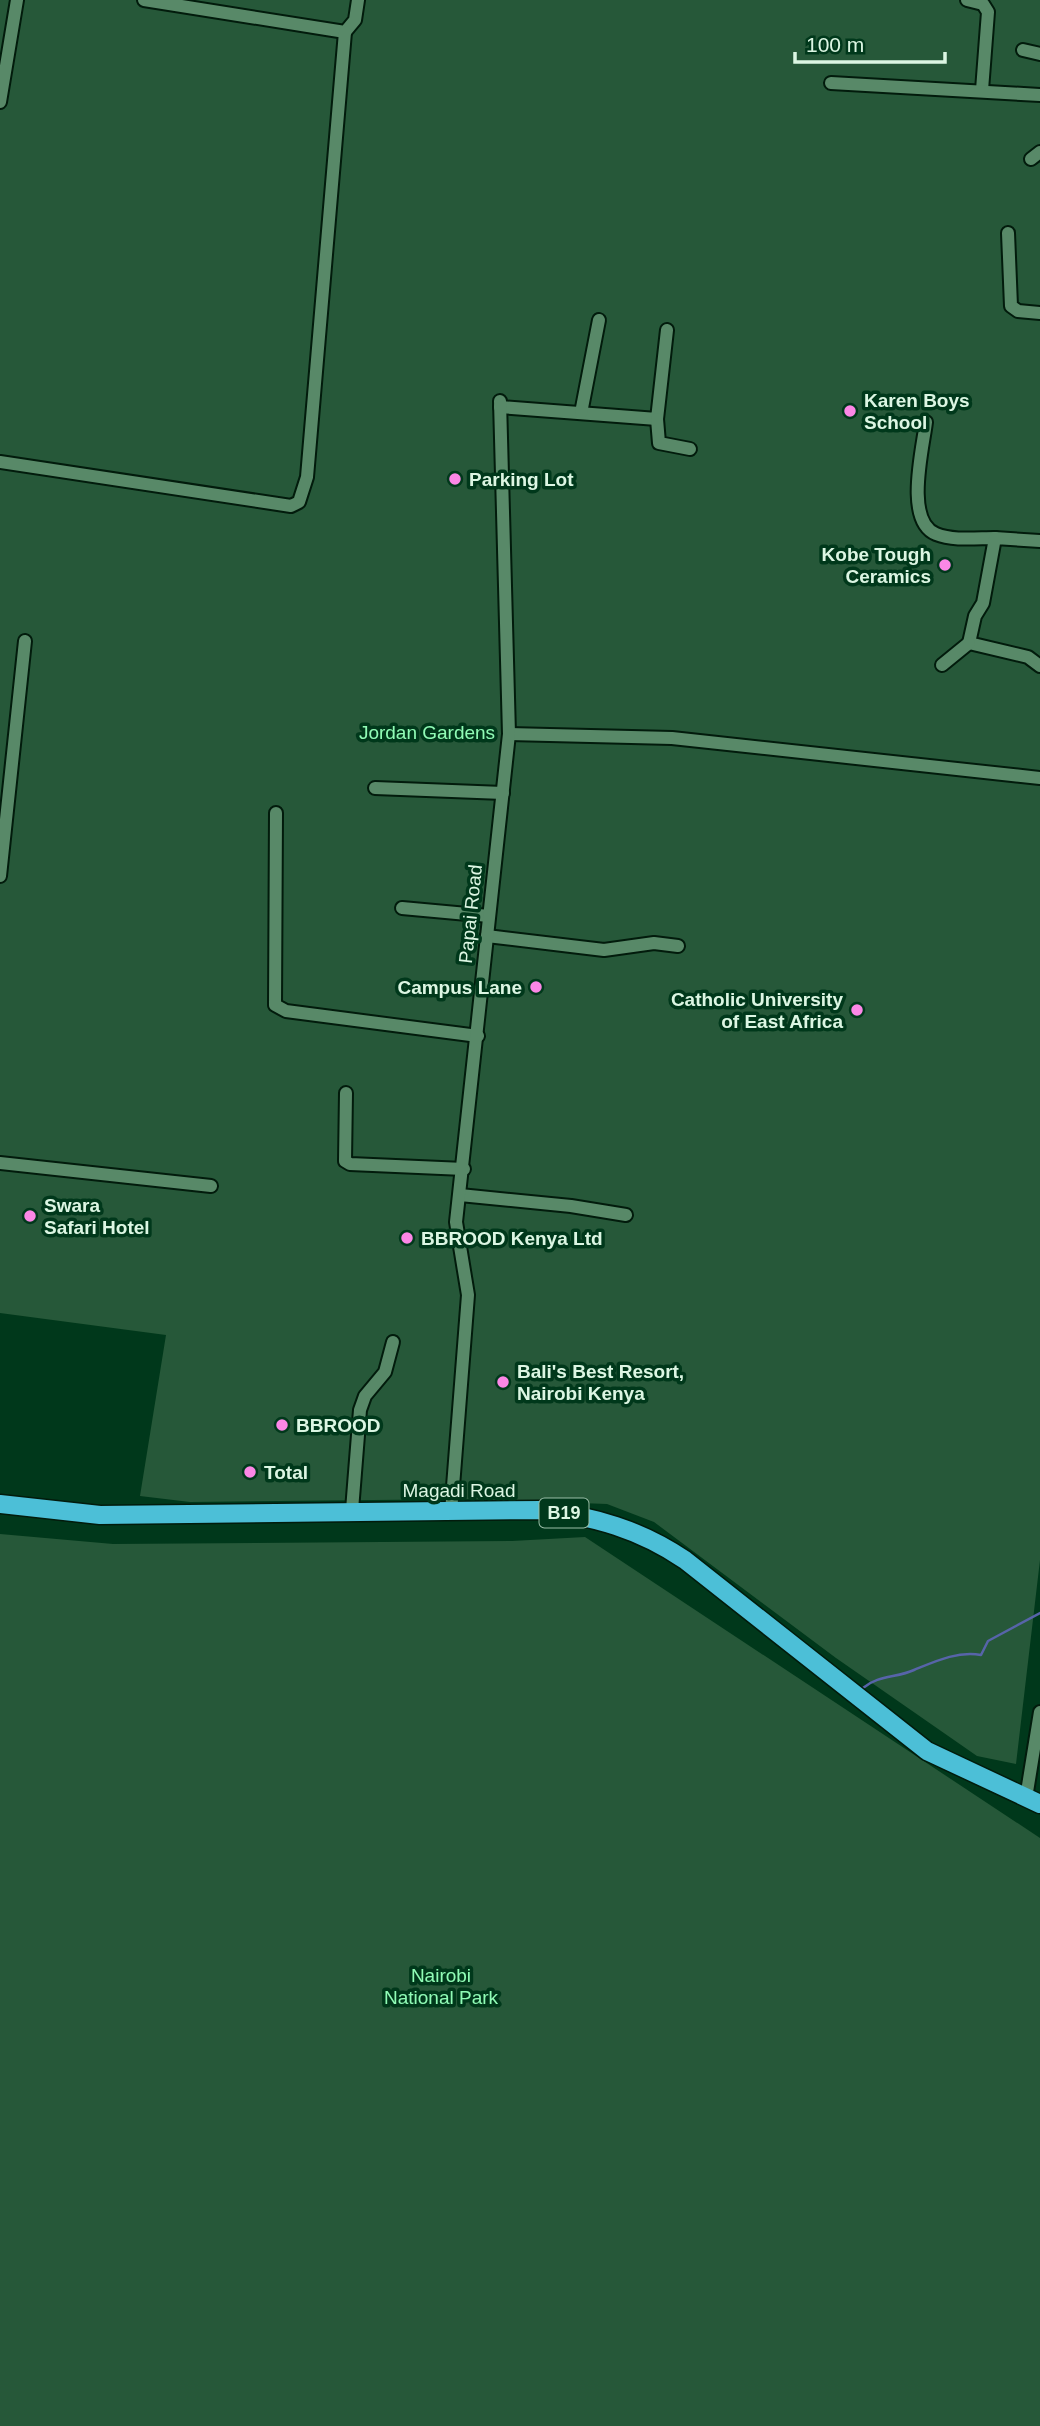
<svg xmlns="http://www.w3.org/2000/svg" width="1040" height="2426" viewBox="0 0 1040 2426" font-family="Helvetica,sans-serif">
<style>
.green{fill:#265839}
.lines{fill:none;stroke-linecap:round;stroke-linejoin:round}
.stream{stroke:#5764a9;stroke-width:2.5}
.minor-casing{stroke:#021b0c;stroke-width:16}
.highway-casing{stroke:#021b0c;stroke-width:21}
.minor{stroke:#588968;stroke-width:12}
.highway{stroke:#4cbfd7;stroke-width:18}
.poi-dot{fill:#fb87e6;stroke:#00381b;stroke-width:2.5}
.labels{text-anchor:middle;stroke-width:7;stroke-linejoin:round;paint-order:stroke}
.shield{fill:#00381b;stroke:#9abda7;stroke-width:2}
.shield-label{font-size:18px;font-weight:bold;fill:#dcf6e3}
.poi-label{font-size:19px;font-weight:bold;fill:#dcf6e3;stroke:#00381b;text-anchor:start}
.park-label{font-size:19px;fill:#90fcb6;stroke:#00381b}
.street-label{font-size:19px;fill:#dcf6e3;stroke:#00381b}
</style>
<rect width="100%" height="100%" fill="#00381b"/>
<g class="green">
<path d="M 0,0 L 1040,0 L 1040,1560 L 1016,1764 L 977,1756 L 836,1658 L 654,1522 L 607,1504 L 471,1499 L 190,1502 L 140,1496 L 166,1335 L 0,1313 Z"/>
<path d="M 0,1534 L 113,1544 L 512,1541 L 585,1537 L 1040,1838 L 1040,2426 L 0,2426 Z"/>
</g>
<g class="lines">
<path class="stream" d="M 863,1688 C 878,1675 897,1678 914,1670 C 936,1661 957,1651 981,1655 L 988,1641 L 1040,1613"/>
<defs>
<g id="minor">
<path d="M 144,0 L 345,32 L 355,20 L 358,0"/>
<path d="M 967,0 L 983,4 L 988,12 L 982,90"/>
<path d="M 1023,50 L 1040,54"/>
<path d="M 831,83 L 1040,95"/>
<path d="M 0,102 L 17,0"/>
<path d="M 1031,159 L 1040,152"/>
<path d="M 1008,233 L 1011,306 L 1018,311 L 1040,313"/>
<path d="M 500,407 L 657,419 L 667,330"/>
<path d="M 581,413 L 599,320"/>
<path d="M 657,419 L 659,443 L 690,449"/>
<path d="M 926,422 C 923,448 904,521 936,534 C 953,541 977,538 995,538"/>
<path d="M 0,462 L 291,506 L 299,502 L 307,477 L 345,32"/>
<path d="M 1040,541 L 995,538 L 983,603 L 975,616 L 969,643 L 1028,657 L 1040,666"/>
<path d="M 942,665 L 969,643"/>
<path d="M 509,734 L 672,738 L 1040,778"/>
<path d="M 375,788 L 503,793"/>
<path d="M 276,813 L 275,1005 L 286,1011 L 478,1036"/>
<path d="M 0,876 L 25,641"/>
<path d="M 402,908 L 489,916"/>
<path d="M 487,936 L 604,950 L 654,943 L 678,946"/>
<path d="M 346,1093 L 345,1161 L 350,1164 L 464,1169"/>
<path d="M 0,1163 L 211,1186"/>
<path d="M 460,1195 L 571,1206 L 626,1215"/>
<path d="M 352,1510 L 360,1410 L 365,1396 L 385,1372 L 393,1342"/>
<path d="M 451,1512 L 468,1295 L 456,1222 L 509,734 L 500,401"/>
<path d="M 1026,1798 L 1040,1712"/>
</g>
<path id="highway" d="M 0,1504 L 100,1515 L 541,1510 C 595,1517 639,1529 685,1560 L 927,1751 L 1040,1804"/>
</defs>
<use href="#minor" class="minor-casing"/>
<use href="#highway" class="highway-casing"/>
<use href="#minor" class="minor"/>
<use href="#highway" class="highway"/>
</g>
<g class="poi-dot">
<circle cx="850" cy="411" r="7"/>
<circle cx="455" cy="479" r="7"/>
<circle cx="945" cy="565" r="7"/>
<circle cx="536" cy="987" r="7"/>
<circle cx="857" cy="1010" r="7"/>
<circle cx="30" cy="1216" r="7"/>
<circle cx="407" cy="1238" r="7"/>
<circle cx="503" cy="1382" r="7"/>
<circle cx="282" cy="1425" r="7"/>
<circle cx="250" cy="1472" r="7"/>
</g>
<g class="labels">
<rect class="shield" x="539.5" y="1498.5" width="49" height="29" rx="5"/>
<g class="shield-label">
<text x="564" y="1519">B19</text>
</g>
<g class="poi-label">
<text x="864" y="407">Karen Boys<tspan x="864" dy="22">School</tspan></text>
<text x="469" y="486">Parking Lot</text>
<text x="931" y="561" text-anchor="end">Kobe Tough<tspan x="931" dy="22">Ceramics</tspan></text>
<text x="522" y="994" text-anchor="end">Campus Lane</text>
<text x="843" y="1006" text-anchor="end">Catholic University<tspan x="843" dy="22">of East Africa</tspan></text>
<text x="44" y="1212">Swara<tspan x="44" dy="22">Safari Hotel</tspan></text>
<text x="421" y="1245">BBROOD Kenya Ltd</text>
<text x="517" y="1378">Bali's Best Resort,<tspan x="517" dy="22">Nairobi Kenya</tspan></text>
<text x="296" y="1432">BBROOD</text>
<text x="264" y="1479">Total</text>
</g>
<g class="park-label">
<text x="427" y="739">Jordan Gardens</text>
<text x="441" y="1982">Nairobi<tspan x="441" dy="22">National Park</tspan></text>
</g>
<g class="street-label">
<text transform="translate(470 914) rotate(-84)" y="7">Papai Road</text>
<text x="459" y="1497">Magadi Road</text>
</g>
</g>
<path d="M795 52v10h150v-10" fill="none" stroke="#dcf6e3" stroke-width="3.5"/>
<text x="806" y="52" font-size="21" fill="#dcf6e3" stroke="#00381b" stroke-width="5" paint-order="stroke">100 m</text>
</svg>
